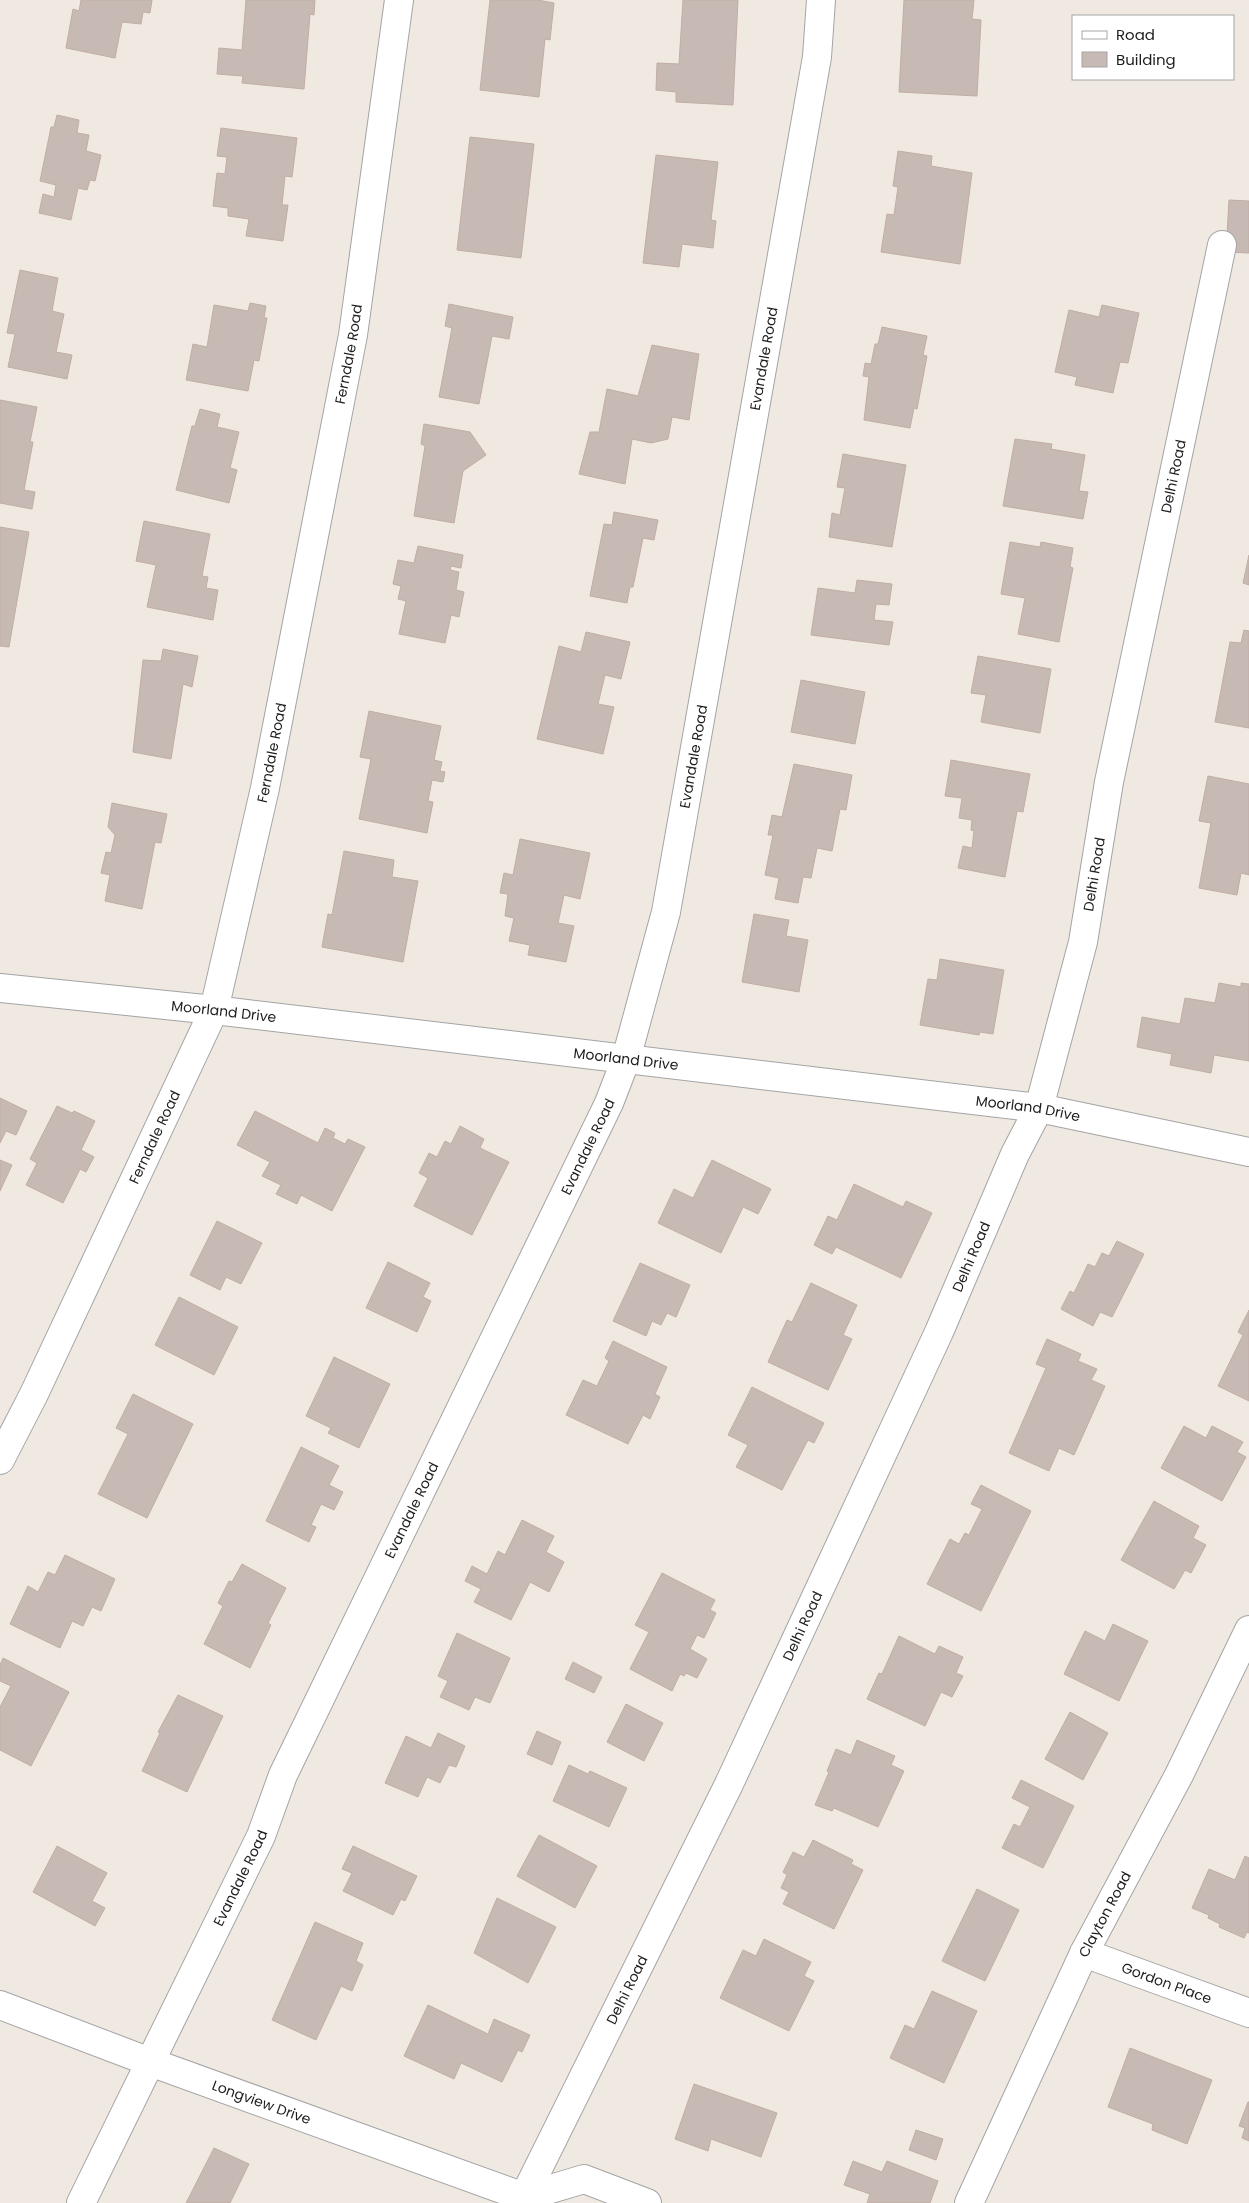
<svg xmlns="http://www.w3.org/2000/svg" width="1249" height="2203" viewBox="0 0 1249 2203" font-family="Poppins,sans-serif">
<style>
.building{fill:#c7bab5;stroke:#c1ada4}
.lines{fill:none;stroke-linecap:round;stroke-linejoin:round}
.minor-casing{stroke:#a4a4a4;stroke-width:30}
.minor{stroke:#fff;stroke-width:28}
.labels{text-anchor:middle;stroke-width:4;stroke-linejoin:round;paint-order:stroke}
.street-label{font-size:14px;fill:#1d1d1d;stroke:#fff}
</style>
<rect width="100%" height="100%" fill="#efe9e2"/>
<g class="building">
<path d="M 81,0 L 152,0 L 150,13 L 143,12 L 141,24 L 122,22 L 115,58 L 66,48 L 73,9 L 79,11 Z"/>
<path d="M 246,0 L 315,0 L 314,15 L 310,14 L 304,89 L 242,83 L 243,76 L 217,74 L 219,48 L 242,50 Z"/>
<path d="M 490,0 L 538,0 L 554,3 L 550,40 L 545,39 L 539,97 L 480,90 Z"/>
<path d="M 683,0 L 738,0 L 733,105 L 676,102 L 676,92 L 656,90 L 657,63 L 679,64 Z"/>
<path d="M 904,0 L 974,0 L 972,19 L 981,20 L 977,96 L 899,92 Z"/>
<path d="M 57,115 L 79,120 L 77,133 L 89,135 L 86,151 L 101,155 L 95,181 L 90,180 L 87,190 L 78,188 L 71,220 L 39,213 L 43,194 L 54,197 L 56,185 L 40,181 L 51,127 L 54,127 Z"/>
<path d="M 221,128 L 297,138 L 292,177 L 285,176 L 282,205 L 288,205 L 283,241 L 246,236 L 249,219 L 228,216 L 228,208 L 213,206 L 217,173 L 225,174 L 227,157 L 217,156 Z"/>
<path d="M 470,137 L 534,144 L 521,258 L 457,250 Z"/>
<path d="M 898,151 L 932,156 L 931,166 L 972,173 L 960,264 L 881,252 L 887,214 L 894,215 L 898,187 L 893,186 Z"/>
<path d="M 656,155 L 718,162 L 711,220 L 716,221 L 713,248 L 682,244 L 679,267 L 643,263 Z"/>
<path d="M 1229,200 L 1249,201 L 1249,253 L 1226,252 Z"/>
<path d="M 20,270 L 58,278 L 52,311 L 64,314 L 56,352 L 72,355 L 67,379 L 8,367 L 15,334 L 7,333 Z"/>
<path d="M 250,303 L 266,306 L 264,318 L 267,318 L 259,361 L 254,360 L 248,391 L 186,380 L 193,344 L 207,347 L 214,305 L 248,311 Z"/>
<path d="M 449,304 L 513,317 L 509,339 L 492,336 L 479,404 L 439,397 L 452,328 L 445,326 Z"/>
<path d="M 1102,305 L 1139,313 L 1128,363 L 1120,362 L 1113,393 L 1075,385 L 1077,377 L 1055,372 L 1069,310 L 1099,317 Z"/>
<path d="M 882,327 L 927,336 L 923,355 L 927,356 L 917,409 L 914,408 L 910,428 L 864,420 L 869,377 L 863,376 L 865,363 L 871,364 L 875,344 L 878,344 Z"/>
<path d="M 652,345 L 699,354 L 689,420 L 672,417 L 668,439 L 651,443 L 632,439 L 625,484 L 579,474 L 590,432 L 599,432 L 607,389 L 638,396 Z"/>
<path d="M 0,400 L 37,407 L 30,442 L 33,442 L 24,490 L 35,492 L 32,509 L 0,503 Z"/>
<path d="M 200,409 L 220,414 L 217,427 L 239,432 L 230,468 L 237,470 L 229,503 L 176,490 L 192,426 L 195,426 Z"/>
<path d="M 424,424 L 470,432 L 486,455 L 463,471 L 454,523 L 414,516 L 425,446 L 421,444 Z"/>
<path d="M 1015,439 L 1052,444 L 1051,449 L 1085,455 L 1079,491 L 1088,492 L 1083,519 L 1003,506 Z"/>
<path d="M 843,454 L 906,465 L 892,547 L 829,537 L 832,513 L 840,515 L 845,488 L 837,487 Z"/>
<path d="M 614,512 L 658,520 L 654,540 L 643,538 L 633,587 L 630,587 L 627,603 L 590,596 L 604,524 L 612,525 Z"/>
<path d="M 144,521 L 210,534 L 202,576 L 208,577 L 206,588 L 218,590 L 213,620 L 147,607 L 156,565 L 136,561 Z"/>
<path d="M 0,527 L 29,532 L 9,647 L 0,646 Z"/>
<path d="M 1010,542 L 1040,547 L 1041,542 L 1073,548 L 1070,567 L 1073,568 L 1059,642 L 1018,634 L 1025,598 L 1001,594 Z"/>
<path d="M 418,546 L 463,555 L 461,568 L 451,566 L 450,570 L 459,572 L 456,590 L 464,592 L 459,617 L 451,615 L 445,643 L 399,634 L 406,601 L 398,599 L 401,586 L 393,584 L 398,560 L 414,563 Z"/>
<path d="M 1249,555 L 1249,585 L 1243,583 Z"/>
<path d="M 857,580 L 892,584 L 889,605 L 876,604 L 874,620 L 893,622 L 889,645 L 811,635 L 818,588 L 855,593 Z"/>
<path d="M 1244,630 L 1249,631 L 1249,728 L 1215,722 L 1230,642 L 1241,643 Z"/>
<path d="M 586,632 L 630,642 L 621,679 L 605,675 L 598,704 L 614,707 L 603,754 L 537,739 L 559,646 L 581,652 Z"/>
<path d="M 163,649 L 198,656 L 192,687 L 183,684 L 171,759 L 133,752 L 143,660 L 161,661 Z"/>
<path d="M 978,656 L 1051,669 L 1040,733 L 981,722 L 986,695 L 971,693 Z"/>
<path d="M 801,680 L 865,692 L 855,744 L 791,732 Z"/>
<path d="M 369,711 L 441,726 L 434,760 L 442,762 L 440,771 L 445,772 L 443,782 L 432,780 L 428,801 L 433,802 L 427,833 L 359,819 L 371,759 L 360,757 Z"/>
<path d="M 951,760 L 1030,774 L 1023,812 L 1017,811 L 1005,877 L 958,868 L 963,846 L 972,848 L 974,831 L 971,830 L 972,820 L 959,818 L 962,798 L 945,796 Z"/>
<path d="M 794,764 L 852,775 L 846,810 L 840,809 L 832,851 L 817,848 L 811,878 L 803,877 L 798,903 L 775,899 L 779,878 L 765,875 L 773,835 L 768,835 L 772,815 L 782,817 Z"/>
<path d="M 1208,776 L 1249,784 L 1249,875 L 1241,873 L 1237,895 L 1199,888 L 1211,823 L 1199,821 Z"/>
<path d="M 112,803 L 167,814 L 161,843 L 155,842 L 142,909 L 105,901 L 110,875 L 101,873 L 106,852 L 111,853 L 115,835 L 108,827 Z"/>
<path d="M 520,839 L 590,853 L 580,899 L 564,895 L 558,923 L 574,926 L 566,962 L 528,955 L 530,945 L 509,941 L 514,918 L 505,916 L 508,894 L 500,893 L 504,873 L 513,875 Z"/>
<path d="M 344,851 L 394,860 L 392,877 L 418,881 L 403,962 L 322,947 L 328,914 L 332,915 Z"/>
<path d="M 754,914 L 789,920 L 786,936 L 808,940 L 799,992 L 742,982 Z"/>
<path d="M 940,959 L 1004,970 L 993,1034 L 980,1032 L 979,1035 L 920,1025 L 928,979 L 937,980 Z"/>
<path d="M 1219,983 L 1241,987 L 1241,983 L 1249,984 L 1249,1061 L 1214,1055 L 1211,1073 L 1170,1065 L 1172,1054 L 1137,1047 L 1142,1017 L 1180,1024 L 1185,998 L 1215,1003 Z"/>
<path d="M 0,1098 L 27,1111 L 16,1135 L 6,1131 L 0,1143 Z"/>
<path d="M 57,1106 L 72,1113 L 74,1111 L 95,1121 L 81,1150 L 94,1157 L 86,1172 L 80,1169 L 63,1203 L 26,1185 L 37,1163 L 30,1159 Z"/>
<path d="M 255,1111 L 318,1143 L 325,1128 L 335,1133 L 333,1138 L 345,1144 L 348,1139 L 365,1147 L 332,1211 L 301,1195 L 297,1204 L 276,1194 L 281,1185 L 262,1176 L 270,1162 L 237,1145 Z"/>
<path d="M 460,1126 L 484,1139 L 480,1148 L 509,1162 L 472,1235 L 414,1206 L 428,1178 L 419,1173 L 429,1153 L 437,1157 L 445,1141 L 451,1144 Z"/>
<path d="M 0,1160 L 12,1165 L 0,1191 Z"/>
<path d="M 712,1160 L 771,1189 L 758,1214 L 743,1207 L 721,1253 L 658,1223 L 674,1189 L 693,1198 Z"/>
<path d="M 854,1184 L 903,1207 L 906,1201 L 932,1213 L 901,1278 L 836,1247 L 832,1254 L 814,1245 L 828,1216 L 837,1220 Z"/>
<path d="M 217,1221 L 262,1243 L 241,1284 L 226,1277 L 220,1290 L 190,1275 Z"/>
<path d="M 1117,1241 L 1144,1254 L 1112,1317 L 1100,1312 L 1093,1326 L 1061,1309 L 1070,1291 L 1074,1293 L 1088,1264 L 1095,1267 L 1102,1253 L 1109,1256 Z"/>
<path d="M 388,1262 L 430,1283 L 423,1297 L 431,1301 L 417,1332 L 366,1308 Z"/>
<path d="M 640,1263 L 690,1285 L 676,1317 L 667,1313 L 661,1325 L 652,1321 L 646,1336 L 613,1321 Z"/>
<path d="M 811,1283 L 857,1305 L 843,1335 L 852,1339 L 828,1390 L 768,1362 L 787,1320 L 792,1322 Z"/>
<path d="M 179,1297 L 238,1327 L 214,1375 L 155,1345 Z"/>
<path d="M 1249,1310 L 1249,1401 L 1218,1386 L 1243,1335 L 1238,1332 Z"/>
<path d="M 1047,1339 L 1081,1354 L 1078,1361 L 1097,1369 L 1091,1380 L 1105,1386 L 1074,1455 L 1059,1448 L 1049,1471 L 1009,1453 L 1046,1368 L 1036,1364 Z"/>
<path d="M 613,1341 L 667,1367 L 655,1394 L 660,1397 L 650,1419 L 643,1415 L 628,1444 L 566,1415 L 583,1380 L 597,1386 L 609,1361 L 605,1358 Z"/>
<path d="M 334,1357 L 390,1384 L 359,1448 L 328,1433 L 331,1428 L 306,1416 Z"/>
<path d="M 752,1387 L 824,1423 L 814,1443 L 808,1440 L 782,1490 L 736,1467 L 748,1445 L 728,1435 Z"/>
<path d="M 133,1394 L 193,1424 L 147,1518 L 98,1494 L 128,1434 L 116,1428 Z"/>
<path d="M 1184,1426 L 1206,1438 L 1212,1426 L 1243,1442 L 1237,1452 L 1246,1457 L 1222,1501 L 1161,1468 Z"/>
<path d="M 301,1447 L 339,1466 L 329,1485 L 343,1492 L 334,1510 L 321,1504 L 311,1525 L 316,1527 L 309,1542 L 266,1521 Z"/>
<path d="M 981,1485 L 1031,1511 L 981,1611 L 927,1584 L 950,1539 L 959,1544 L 965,1533 L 969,1535 L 982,1509 L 971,1504 Z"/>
<path d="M 1154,1501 L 1199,1526 L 1193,1538 L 1206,1545 L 1191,1573 L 1185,1570 L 1174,1589 L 1121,1560 Z"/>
<path d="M 522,1520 L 554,1536 L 546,1552 L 564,1562 L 549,1592 L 530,1582 L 511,1620 L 474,1602 L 481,1589 L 465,1581 L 472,1566 L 487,1574 L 498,1551 L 505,1555 Z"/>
<path d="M 65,1555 L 115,1579 L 101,1611 L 92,1607 L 83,1626 L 72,1621 L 60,1648 L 10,1624 L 28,1586 L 38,1592 L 48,1572 L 55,1575 Z"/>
<path d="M 242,1564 L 286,1588 L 268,1623 L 271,1625 L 250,1668 L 204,1644 L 223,1606 L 218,1603 L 229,1581 L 232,1582 Z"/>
<path d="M 662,1573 L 715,1600 L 710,1610 L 716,1613 L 704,1638 L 697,1635 L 690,1649 L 707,1659 L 697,1678 L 686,1673 L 684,1676 L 680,1674 L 672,1691 L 630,1669 L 649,1632 L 635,1625 Z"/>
<path d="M 1113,1624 L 1148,1641 L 1119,1701 L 1064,1674 L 1085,1631 L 1105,1641 Z"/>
<path d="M 457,1633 L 510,1658 L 490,1703 L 475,1697 L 469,1710 L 440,1697 L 448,1681 L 438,1676 Z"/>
<path d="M 899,1636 L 935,1654 L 939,1646 L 963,1657 L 956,1673 L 963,1676 L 952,1697 L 941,1692 L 925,1726 L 867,1699 L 879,1673 L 882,1674 Z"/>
<path d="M 3,1658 L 69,1692 L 31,1766 L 0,1750 L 0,1707 L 11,1686 L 0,1681 L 0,1665 Z"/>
<path d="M 573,1662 L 602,1677 L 594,1693 L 565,1679 Z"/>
<path d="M 178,1695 L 223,1716 L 187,1792 L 142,1771 L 160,1733 L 158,1732 Z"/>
<path d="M 626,1704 L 663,1723 L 644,1761 L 607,1742 Z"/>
<path d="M 1070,1712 L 1108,1733 L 1083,1780 L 1045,1759 Z"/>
<path d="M 537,1731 L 561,1742 L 552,1765 L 527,1754 Z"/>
<path d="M 438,1733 L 465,1746 L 456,1767 L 449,1765 L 440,1783 L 427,1777 L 418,1797 L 385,1783 L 406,1736 L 431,1748 Z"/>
<path d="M 857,1740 L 895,1756 L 891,1765 L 904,1771 L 878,1827 L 834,1808 L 832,1811 L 815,1805 L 829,1772 L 827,1771 L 836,1749 L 851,1755 Z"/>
<path d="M 569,1765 L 588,1774 L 590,1771 L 627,1788 L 609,1827 L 553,1801 Z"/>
<path d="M 1021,1780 L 1074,1806 L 1043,1868 L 1002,1848 L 1014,1824 L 1020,1827 L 1030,1807 L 1012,1798 Z"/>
<path d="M 539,1835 L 597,1866 L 575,1908 L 517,1876 Z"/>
<path d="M 813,1840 L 853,1860 L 851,1864 L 863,1870 L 834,1929 L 783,1904 L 789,1892 L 781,1888 L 787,1875 L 783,1872 L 793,1852 L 804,1857 Z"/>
<path d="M 57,1846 L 107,1873 L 92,1901 L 105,1908 L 95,1926 L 33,1892 Z"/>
<path d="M 353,1846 L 417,1876 L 405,1901 L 401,1899 L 393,1915 L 343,1891 L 352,1873 L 342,1869 Z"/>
<path d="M 1245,1856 L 1249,1858 L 1249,1933 L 1247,1932 L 1244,1938 L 1219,1927 L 1220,1924 L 1208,1918 L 1209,1915 L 1192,1908 L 1209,1869 L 1235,1880 Z"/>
<path d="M 977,1889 L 1019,1910 L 985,1981 L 942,1961 Z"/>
<path d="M 497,1898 L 556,1927 L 528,1983 L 474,1953 Z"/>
<path d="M 315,1922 L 363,1943 L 356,1961 L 363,1965 L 352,1991 L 341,1986 L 316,2040 L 272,2020 Z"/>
<path d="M 764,1939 L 811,1962 L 804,1976 L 814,1981 L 789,2031 L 720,1998 L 743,1950 L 756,1956 Z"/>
<path d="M 932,1991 L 977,2011 L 944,2083 L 890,2058 L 905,2025 L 914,2029 Z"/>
<path d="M 428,2005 L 488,2034 L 494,2019 L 530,2035 L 522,2052 L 518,2050 L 502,2082 L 461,2063 L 454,2079 L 404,2056 Z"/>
<path d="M 1130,2048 L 1212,2080 L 1187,2144 L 1152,2130 L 1153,2124 L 1108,2107 Z"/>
<path d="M 694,2084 L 777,2113 L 761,2157 L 711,2139 L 708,2151 L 675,2139 Z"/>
<path d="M 1248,2102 L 1249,2102 L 1249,2141 L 1242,2138 L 1245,2128 L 1239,2126 Z"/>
<path d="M 916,2130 L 943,2139 L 936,2160 L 909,2150 Z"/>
<path d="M 214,2148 L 249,2164 L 230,2203 L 186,2203 Z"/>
<path d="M 853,2161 L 882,2172 L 887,2161 L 938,2181 L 930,2203 L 867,2203 L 870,2194 L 844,2185 Z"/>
</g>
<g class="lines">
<defs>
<g id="minor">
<path id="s1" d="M 0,988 L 214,1010 L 1039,1108 L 1249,1152"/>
<path id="s2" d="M 0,1460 L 34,1394 L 214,1010 L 265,788 L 353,335 L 399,0"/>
<path id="s3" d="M 1084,1953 L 1249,2013"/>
<path id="s4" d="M 0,2005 L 150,2062 L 524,2197 L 528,2203"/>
<path d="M 524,2197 L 584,2179 L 647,2203"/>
<path id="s5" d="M 81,2203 L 261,1836 L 283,1775 L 609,1103 L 626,1059 L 666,912 L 817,57 L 821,0"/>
<path id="s6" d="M 521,2203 L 729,1784 L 939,1332 L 1015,1154 L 1039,1108 L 1083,942 L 1109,782 L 1222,245"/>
<path id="s7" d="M 969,2203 L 1084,1953 L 1179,1775 L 1249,1630"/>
</g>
</defs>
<use href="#minor" class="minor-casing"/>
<use href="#minor" class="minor"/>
</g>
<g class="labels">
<g class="street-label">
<text dy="5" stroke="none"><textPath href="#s2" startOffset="1168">Ferndale Road</textPath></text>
<text dy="5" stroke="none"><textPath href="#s5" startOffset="1982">Evandale Road</textPath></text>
<text dy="5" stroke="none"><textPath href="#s6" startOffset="1858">Delhi Road</textPath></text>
<text dy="5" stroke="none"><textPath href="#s2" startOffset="762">Ferndale Road</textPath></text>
<text dy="5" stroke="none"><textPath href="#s5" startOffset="1578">Evandale Road</textPath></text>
<text dy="5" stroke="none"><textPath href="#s6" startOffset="1452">Delhi Road</textPath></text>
<text dy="5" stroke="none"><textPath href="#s1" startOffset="225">Moorland Drive</textPath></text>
<text dy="5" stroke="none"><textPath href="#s1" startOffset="630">Moorland Drive</textPath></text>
<text dy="5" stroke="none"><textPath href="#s1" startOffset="1035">Moorland Drive</textPath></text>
<text dy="5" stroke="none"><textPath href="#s2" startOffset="358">Ferndale Road</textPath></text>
<text dy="5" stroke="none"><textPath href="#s5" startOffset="1172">Evandale Road</textPath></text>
<text dy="5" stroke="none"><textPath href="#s6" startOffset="1048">Delhi Road</textPath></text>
<text dy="5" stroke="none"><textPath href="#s5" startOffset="768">Evandale Road</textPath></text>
<text dy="5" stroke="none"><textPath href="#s6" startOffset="642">Delhi Road</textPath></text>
<text dy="5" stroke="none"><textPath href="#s5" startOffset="362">Evandale Road</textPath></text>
<text dy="5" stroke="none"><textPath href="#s7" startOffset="319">Clayton Road</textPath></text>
<text dy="5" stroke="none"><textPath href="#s3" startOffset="88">Gordon Place</textPath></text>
<text dy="5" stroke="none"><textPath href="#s6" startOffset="238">Delhi Road</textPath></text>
<text dy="5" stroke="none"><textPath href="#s4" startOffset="279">Longview Drive</textPath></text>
</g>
</g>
<rect x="1072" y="15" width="162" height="65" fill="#ffffff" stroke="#a5a5a5"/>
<rect x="1082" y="31" width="25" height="8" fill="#ffffff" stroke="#a5a5a5"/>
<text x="1116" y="40" font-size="15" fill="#1d1d1d">Road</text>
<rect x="1082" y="52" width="25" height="15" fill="#c7bab5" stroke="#a5a5a5"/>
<text x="1116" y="65" font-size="15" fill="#1d1d1d">Building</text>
</svg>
